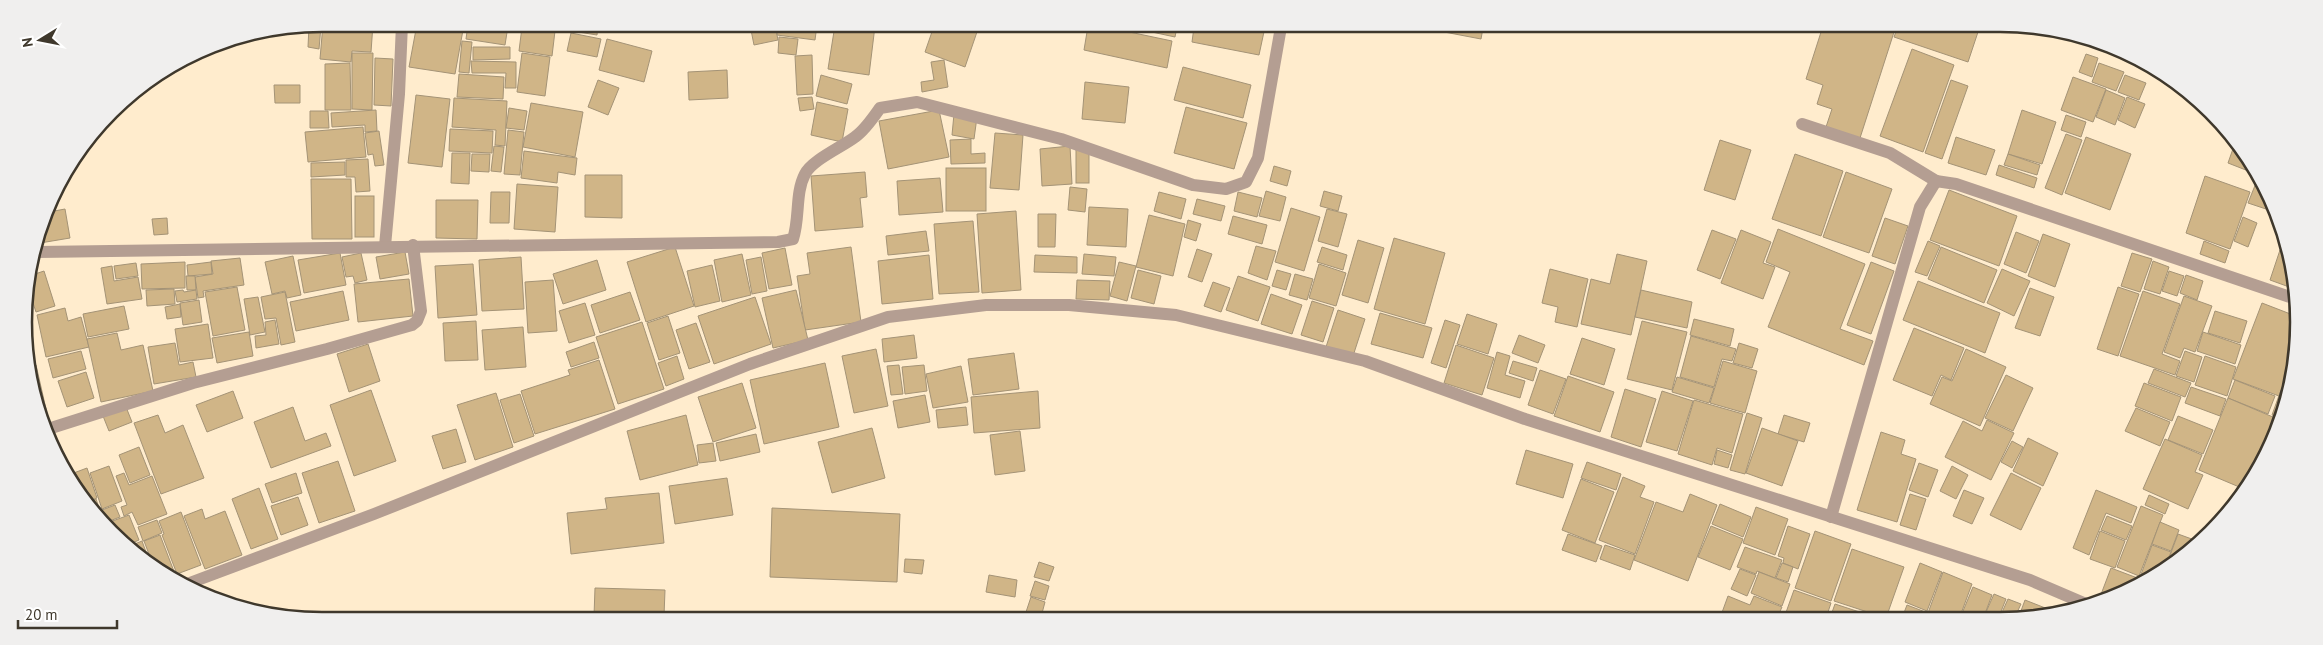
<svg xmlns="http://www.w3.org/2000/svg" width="2323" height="645" viewBox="0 0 2323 645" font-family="'PT Sans',sans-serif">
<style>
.building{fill:#d0b587;stroke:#a49376}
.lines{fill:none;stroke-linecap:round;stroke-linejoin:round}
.lane{stroke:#b49e92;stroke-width:12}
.street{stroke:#b49e92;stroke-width:12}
.rim{fill:none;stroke:#3f382c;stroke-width:2.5}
</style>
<rect width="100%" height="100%" fill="#ffeccd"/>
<g class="building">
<path d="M 323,24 L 373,24 L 371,52 L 352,51 L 351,62 L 320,59 Z"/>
<path d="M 417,24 L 463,30 L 455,74 L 409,67 Z"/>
<path d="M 468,24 L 508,26 L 505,45 L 466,39 Z"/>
<path d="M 528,24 L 598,25 L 597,35 Z"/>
<path d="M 316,25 L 321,26 L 319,49 L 308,47 L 309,26 Z"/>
<path d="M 750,25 L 775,25 L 778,40 L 754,45 Z"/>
<path d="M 778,25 L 817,25 L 815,40 L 777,35 Z"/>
<path d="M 820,25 L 833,25 L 832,32 L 820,30 Z"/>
<path d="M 835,25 L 875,26 L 869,75 L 828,69 Z"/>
<path d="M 934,26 L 979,26 L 965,67 L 925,52 Z"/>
<path d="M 1088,26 L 1101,26 L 1172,41 L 1167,68 L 1084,50 Z"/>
<path d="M 1124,26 L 1177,27 L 1175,37 Z"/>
<path d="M 522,27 L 555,31 L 552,56 L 519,51 Z"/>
<path d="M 1194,27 L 1265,27 L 1259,55 L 1192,42 Z"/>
<path d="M 1418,27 L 1483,28 L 1481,39 Z"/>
<path d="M 1822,29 L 1895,29 L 1860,138 L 1826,127 L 1832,109 L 1817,104 L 1823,85 L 1806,79 Z"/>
<path d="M 1897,29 L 1969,29 L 1978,32 L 1968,62 L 1894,37 Z"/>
<path d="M 571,33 L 601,39 L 597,57 L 567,51 Z"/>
<path d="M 779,37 L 798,39 L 796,55 L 778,53 Z"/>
<path d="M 607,39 L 652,51 L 644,82 L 599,70 Z"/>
<path d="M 462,41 L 472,42 L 469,73 L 459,72 Z"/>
<path d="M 473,47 L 510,47 L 510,59 L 473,60 Z"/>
<path d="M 1912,49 L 1954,65 L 1923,152 L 1880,136 Z"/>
<path d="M 352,53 L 373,53 L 372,110 L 352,109 Z"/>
<path d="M 522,53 L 550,57 L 545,96 L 517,92 Z"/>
<path d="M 2086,54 L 2098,58 L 2092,77 L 2079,72 Z"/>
<path d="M 812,55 L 813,94 L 797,95 L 795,56 Z"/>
<path d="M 375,58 L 393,59 L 391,106 L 374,105 Z"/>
<path d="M 944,60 L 948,87 L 922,92 L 921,82 L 934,80 L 931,62 Z"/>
<path d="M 471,61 L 516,62 L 516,88 L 505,88 L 506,73 L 472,73 Z"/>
<path d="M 350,63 L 351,110 L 325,110 L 325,64 Z"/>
<path d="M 2099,63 L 2124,72 L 2116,91 L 2092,82 Z"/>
<path d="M 1183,67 L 1251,85 L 1243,118 L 1174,100 Z"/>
<path d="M 727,70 L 728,98 L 689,100 L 688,72 Z"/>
<path d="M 459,74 L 504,77 L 503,99 L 457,97 Z"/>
<path d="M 821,75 L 852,84 L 847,104 L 816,96 Z"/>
<path d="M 2125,75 L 2146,83 L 2139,100 L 2118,92 Z"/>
<path d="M 2073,77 L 2106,89 L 2093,122 L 2061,110 Z"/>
<path d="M 598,80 L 619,88 L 608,115 L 588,107 Z"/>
<path d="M 1951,80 L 1968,86 L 1942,159 L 1925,153 Z"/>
<path d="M 1085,82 L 1129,87 L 1125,123 L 1082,119 Z"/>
<path d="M 274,85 L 300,85 L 300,103 L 275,103 Z"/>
<path d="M 2106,90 L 2125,98 L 2115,125 L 2096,117 Z"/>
<path d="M 416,95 L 450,99 L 442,167 L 408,163 Z"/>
<path d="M 812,97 L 814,109 L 800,111 L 798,98 Z"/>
<path d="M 2127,97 L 2145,104 L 2135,128 L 2118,120 Z"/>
<path d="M 454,98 L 507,101 L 505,146 L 495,145 L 496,130 L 452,127 Z"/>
<path d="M 817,102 L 848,109 L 842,142 L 811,135 Z"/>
<path d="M 531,103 L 583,112 L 575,157 L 523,147 Z"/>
<path d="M 1186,107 L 1247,123 L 1234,169 L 1174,153 Z"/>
<path d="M 509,108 L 527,111 L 524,130 L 506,128 Z"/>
<path d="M 376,110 L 377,131 L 365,132 L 365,125 L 332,127 L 331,113 Z"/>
<path d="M 939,110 L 949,157 L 888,169 L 879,121 Z"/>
<path d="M 2022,110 L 2056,122 L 2042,164 L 2008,154 Z"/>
<path d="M 310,111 L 328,111 L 329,128 L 310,128 Z"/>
<path d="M 954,114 L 977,117 L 974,139 L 952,135 Z"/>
<path d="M 2066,115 L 2086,122 L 2081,137 L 2061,130 Z"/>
<path d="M 363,127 L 366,157 L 308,162 L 305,132 Z"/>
<path d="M 450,129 L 493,131 L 492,153 L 449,151 Z"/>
<path d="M 508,130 L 524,132 L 520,175 L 504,174 Z"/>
<path d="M 379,131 L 384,165 L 375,166 L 373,154 L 368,155 L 365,133 Z"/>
<path d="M 995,133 L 1023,135 L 1019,190 L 990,188 Z"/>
<path d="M 2066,134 L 2082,140 L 2062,195 L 2045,188 Z"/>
<path d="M 1956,137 L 1995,150 L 1986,175 L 1948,163 Z"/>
<path d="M 2086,137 L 2131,154 L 2110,210 L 2065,193 Z"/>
<path d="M 971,139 L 971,154 L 985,153 L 985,163 L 951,164 L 950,140 Z"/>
<path d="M 1720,140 L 1751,150 L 1735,200 L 1704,190 Z"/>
<path d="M 2235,143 L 2249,156 L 2256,174 L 2228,163 Z"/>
<path d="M 494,146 L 504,147 L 501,172 L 491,171 Z"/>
<path d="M 1070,146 L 1072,184 L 1042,186 L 1040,149 Z"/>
<rect x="1076" y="149" width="13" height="34"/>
<path d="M 524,151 L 577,158 L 575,175 L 558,172 L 557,183 L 521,178 Z"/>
<path d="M 452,153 L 470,153 L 469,184 L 451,183 Z"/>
<path d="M 472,154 L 490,154 L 489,172 L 471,171 Z"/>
<path d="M 1795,154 L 1843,171 L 1821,236 L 1772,219 Z"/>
<path d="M 2008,154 L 2040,165 L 2037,175 L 2004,165 Z"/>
<path d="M 368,159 L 370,191 L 356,192 L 355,177 L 346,177 L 346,160 Z"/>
<path d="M 345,162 L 345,175 L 311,177 L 311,163 Z"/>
<path d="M 1999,165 L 2037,178 L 2034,188 L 1996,175 Z"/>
<path d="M 1274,166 L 1291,171 L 1287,186 L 1270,181 Z"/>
<rect x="946" y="168" width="40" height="43"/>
<path d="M 865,172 L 867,197 L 860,198 L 863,227 L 815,231 L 811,176 Z"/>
<path d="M 1846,172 L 1892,189 L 1869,253 L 1823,237 Z"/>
<path d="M 585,175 L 622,175 L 622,218 L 585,217 Z"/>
<path d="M 2205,176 L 2250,192 L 2230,249 L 2186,233 Z"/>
<path d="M 940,178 L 943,212 L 899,215 L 897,181 Z"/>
<path d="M 2258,178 L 2272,211 L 2248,203 Z"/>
<path d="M 311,179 L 351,179 L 352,239 L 312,239 Z"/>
<path d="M 517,184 L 558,187 L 555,232 L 514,229 Z"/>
<path d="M 1070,187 L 1087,189 L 1085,212 L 1068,210 Z"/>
<path d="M 1949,190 L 2017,216 L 1999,266 L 1930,240 Z"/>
<path d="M 1266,191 L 1286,197 L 1280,221 L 1259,216 Z"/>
<path d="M 1324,191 L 1342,196 L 1338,211 L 1320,206 Z"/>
<path d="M 491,192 L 510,192 L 509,223 L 490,223 Z"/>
<path d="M 1159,192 L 1186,199 L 1181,219 L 1154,211 Z"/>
<path d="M 1238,192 L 1262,198 L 1257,217 L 1234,211 Z"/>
<rect x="355" y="196" width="19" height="41"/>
<path d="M 1197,199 L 1225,206 L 1221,221 L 1193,214 Z"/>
<path d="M 436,200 L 478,200 L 477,239 L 436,238 Z"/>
<path d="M 1089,207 L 1128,209 L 1126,247 L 1087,245 Z"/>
<path d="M 1291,208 L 1320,217 L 1304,271 L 1275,262 Z"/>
<path d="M 65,209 L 70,238 L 40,243 L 49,212 Z"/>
<path d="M 1327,209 L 1347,214 L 1338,247 L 1318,241 Z"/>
<path d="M 1016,211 L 1021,290 L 982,293 L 977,214 Z"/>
<path d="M 1038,214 L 1056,214 L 1055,247 L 1038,247 Z"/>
<path d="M 1149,215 L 1185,224 L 1173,276 L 1136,267 Z"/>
<path d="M 1233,216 L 1267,225 L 1262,244 L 1228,234 Z"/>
<path d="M 2243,217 L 2257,223 L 2248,247 L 2234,241 Z"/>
<path d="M 167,218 L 168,234 L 154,235 L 152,219 Z"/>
<path d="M 1885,218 L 1908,226 L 1895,264 L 1872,256 Z"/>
<path d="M 1188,220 L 1201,224 L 1196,241 L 1184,237 Z"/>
<path d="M 973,221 L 979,292 L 939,294 L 934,224 Z"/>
<path d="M 1778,229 L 1865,264 L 1840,329 L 1873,341 L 1864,365 L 1768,327 L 1790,272 L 1766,262 Z"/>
<path d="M 1712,230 L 1736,239 L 1720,279 L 1697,270 Z"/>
<path d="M 1741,230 L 1771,242 L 1763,263 L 1775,267 L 1763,299 L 1721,283 Z"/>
<path d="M 926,231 L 929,251 L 888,255 L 886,236 Z"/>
<path d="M 2016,232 L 2039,241 L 2026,273 L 2004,264 Z"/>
<path d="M 2043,234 L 2070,244 L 2055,287 L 2028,276 Z"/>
<path d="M 1394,238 L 1445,253 L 1425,324 L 1374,309 Z"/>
<path d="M 1358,240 L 1384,248 L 1368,303 L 1342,295 Z"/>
<path d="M 1928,241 L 1940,246 L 1927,276 L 1915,272 Z"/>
<path d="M 2204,241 L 2229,251 L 2225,263 L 2200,254 Z"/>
<path d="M 2284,242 L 2288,251 L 2282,249 Z"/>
<path d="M 1256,246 L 1276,251 L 1267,280 L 1248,273 Z"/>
<path d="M 675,247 L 694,306 L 646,322 L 627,262 Z"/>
<path d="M 851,247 L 861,322 L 805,330 L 797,276 L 810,274 L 807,253 Z"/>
<path d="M 1322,247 L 1347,255 L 1343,270 L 1317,262 Z"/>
<path d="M 1941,247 L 1997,270 L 1984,303 L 1928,279 Z"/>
<path d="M 785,248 L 792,285 L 769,289 L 762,253 Z"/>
<path d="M 1197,249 L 1212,254 L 1202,282 L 1188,277 Z"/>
<path d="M 2280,250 L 2289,253 L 2293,264 L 2292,288 L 2270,280 Z"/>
<path d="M 405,252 L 409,274 L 380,279 L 376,257 Z"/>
<path d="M 340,253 L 346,285 L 304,293 L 298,260 Z"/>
<path d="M 361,253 L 367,280 L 355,283 L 353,276 L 346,277 L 342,257 Z"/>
<path d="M 2132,253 L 2152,259 L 2140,292 L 2121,286 Z"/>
<path d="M 742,254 L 751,295 L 722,302 L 714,260 Z"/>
<path d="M 1084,254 L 1116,257 L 1114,276 L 1082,274 Z"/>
<path d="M 1617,254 L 1647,261 L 1631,335 L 1581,324 L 1591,279 L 1610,284 Z"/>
<path d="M 929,255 L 933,299 L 882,304 L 878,261 Z"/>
<path d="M 1035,255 L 1077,257 L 1077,273 L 1034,272 Z"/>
<path d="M 293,256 L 301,295 L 287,298 L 285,291 L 272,294 L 265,262 Z"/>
<path d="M 521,257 L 524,309 L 482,311 L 479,260 Z"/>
<path d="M 761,257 L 767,291 L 752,294 L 746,260 Z"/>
<path d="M 240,258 L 244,285 L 203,291 L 204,297 L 198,298 L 195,277 L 213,274 L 211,261 Z"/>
<path d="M 597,260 L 606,290 L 563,304 L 553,274 Z"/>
<path d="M 2153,261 L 2169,267 L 2160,294 L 2144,289 Z"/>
<path d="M 185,262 L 185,288 L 142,289 L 141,264 Z"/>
<path d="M 211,262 L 212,274 L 188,276 L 187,265 Z"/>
<path d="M 1119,262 L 1136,266 L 1127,301 L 1110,296 Z"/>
<path d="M 1871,262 L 1894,271 L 1871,334 L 1847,325 Z"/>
<path d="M 136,263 L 138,276 L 116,279 L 114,266 Z"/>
<path d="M 473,264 L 477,315 L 438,318 L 435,266 Z"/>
<path d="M 1319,264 L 1346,273 L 1336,306 L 1309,298 Z"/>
<path d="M 712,265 L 720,301 L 695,307 L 687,271 Z"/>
<path d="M 112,266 L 114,281 L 138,277 L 142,299 L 107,304 L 101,268 Z"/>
<path d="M 1550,269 L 1588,279 L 1577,327 L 1555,322 L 1558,307 L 1542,303 Z"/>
<path d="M 2002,269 L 2030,281 L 2014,316 L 1987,303 Z"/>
<path d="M 1138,270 L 1161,276 L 1154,304 L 1131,298 Z"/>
<path d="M 1277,270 L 1291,274 L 1286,290 L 1272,286 Z"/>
<path d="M 44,271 L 55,306 L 36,312 L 28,288 L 32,275 Z"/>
<path d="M 2169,271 L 2184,276 L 2177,296 L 2162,291 Z"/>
<path d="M 1295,274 L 1313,279 L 1307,300 L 1289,295 Z"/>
<path d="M 2186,275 L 2203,281 L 2197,300 L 2180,293 Z"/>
<path d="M 186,276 L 195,276 L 196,290 L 187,290 Z"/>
<path d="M 1238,276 L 1270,287 L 1258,321 L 1226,310 Z"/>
<path d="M 409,279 L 413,316 L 358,322 L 354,284 Z"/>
<path d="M 553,280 L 557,331 L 528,333 L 525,282 Z"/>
<path d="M 1077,280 L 1110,281 L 1109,300 L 1076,299 Z"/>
<path d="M 1918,281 L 2000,313 L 1985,353 L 1903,320 Z"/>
<path d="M 1213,282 L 1230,288 L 1221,312 L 1204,306 Z"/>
<path d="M 237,287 L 245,330 L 213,336 L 205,292 Z"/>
<path d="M 2118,287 L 2139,294 L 2118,356 L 2097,349 Z"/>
<path d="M 2030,288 L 2054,297 L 2040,336 L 2015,328 Z"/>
<path d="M 174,289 L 175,304 L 147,306 L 146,290 Z"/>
<path d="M 183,290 L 184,292 L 196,290 L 197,299 L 177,302 L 175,291 Z"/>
<path d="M 796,290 L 808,340 L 773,348 L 762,298 Z"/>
<path d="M 1641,290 L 1692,302 L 1687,328 L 1635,317 Z"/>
<path d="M 343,291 L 349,320 L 296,331 L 290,302 Z"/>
<path d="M 2143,291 L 2180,304 L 2162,354 L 2180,361 L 2175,375 L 2120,356 Z"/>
<path d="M 285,292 L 295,342 L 281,345 L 276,318 L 265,319 L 261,297 Z"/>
<path d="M 630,292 L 640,320 L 600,333 L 591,305 Z"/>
<path d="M 1271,294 L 1302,305 L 1292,334 L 1261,324 Z"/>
<path d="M 2184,296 L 2212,306 L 2195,352 L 2184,348 L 2180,358 L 2164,352 Z"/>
<path d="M 258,297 L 265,332 L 250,335 L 244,299 Z"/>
<path d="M 755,297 L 771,344 L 714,364 L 698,316 Z"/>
<path d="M 199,300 L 202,322 L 183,325 L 180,303 Z"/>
<path d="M 1312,301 L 1334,308 L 1323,342 L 1301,335 Z"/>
<path d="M 585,303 L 595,335 L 569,343 L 559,311 Z"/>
<path d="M 2262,303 L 2293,315 L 2294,357 L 2279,396 L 2233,379 Z"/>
<path d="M 180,304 L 181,317 L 167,319 L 165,307 Z"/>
<path d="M 124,306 L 129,329 L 88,337 L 83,314 Z"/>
<path d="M 65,308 L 68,321 L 81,317 L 89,347 L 46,357 L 37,315 Z"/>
<path d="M 1338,310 L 1365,319 L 1353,356 L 1326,347 Z"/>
<path d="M 2215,311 L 2247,321 L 2240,343 L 2208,333 Z"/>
<path d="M 1380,313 L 1432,328 L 1423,358 L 1371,344 Z"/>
<path d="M 1467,314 L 1497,324 L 1488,354 L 1457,344 Z"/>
<path d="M 668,316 L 680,353 L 659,360 L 647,323 Z"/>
<path d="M 1694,319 L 1734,329 L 1730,346 L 1690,335 Z"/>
<path d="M 275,320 L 279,344 L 256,348 L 255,336 L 266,335 L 265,322 Z"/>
<path d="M 1445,320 L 1460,325 L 1446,368 L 1431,363 Z"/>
<path d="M 476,321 L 478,360 L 445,361 L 443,323 Z"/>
<path d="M 1642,321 L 1687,332 L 1672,390 L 1627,379 Z"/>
<path d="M 642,322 L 664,389 L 618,404 L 596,337 Z"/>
<path d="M 696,323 L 710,362 L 689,369 L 676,330 Z"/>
<path d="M 208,324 L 213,358 L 180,362 L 175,329 Z"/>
<path d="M 523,327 L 526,367 L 485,370 L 482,330 Z"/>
<path d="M 1914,328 L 1964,348 L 1951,380 L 1941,375 L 1932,396 L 1893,380 Z"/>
<path d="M 249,332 L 253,356 L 217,363 L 212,338 Z"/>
<path d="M 2203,332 L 2241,345 L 2235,364 L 2197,351 Z"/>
<path d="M 117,333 L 121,350 L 143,345 L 153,391 L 101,402 L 87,339 Z"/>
<path d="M 914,335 L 917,358 L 884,362 L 882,339 Z"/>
<path d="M 1519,335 L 1545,345 L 1538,363 L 1512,353 Z"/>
<path d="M 1691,336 L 1736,349 L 1732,361 L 1722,359 L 1714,387 L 1680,377 Z"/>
<path d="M 1582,338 L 1615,349 L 1604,385 L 1570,374 Z"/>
<path d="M 594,342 L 599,358 L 571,367 L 566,352 Z"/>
<path d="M 175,343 L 179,365 L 193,362 L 196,377 L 154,384 L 148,347 Z"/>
<path d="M 1739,343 L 1758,349 L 1752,368 L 1733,363 Z"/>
<path d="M 368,344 L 380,381 L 349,392 L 337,354 Z"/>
<path d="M 1456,345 L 1494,358 L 1482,395 L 1444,383 Z"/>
<path d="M 876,349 L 888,406 L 854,413 L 842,356 Z"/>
<path d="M 1966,349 L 2006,367 L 1980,426 L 1930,404 L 1942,377 L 1952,381 Z"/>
<path d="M 81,351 L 86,369 L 53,378 L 48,359 Z"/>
<path d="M 2185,351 L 2202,357 L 2194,382 L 2176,376 Z"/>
<path d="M 1497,352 L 1510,356 L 1505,375 L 1525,381 L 1520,398 L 1487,388 Z"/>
<path d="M 1014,353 L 1019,389 L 973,395 L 968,359 Z"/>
<path d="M 677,356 L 684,379 L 666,386 L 658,363 Z"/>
<path d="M 2205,356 L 2236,367 L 2227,396 L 2195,385 Z"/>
<path d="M 599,360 L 615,409 L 535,434 L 521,391 L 570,375 L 568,370 Z"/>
<path d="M 1513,361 L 1537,368 L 1533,381 L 1509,373 Z"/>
<path d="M 1723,361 L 1757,371 L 1745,413 L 1710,403 Z"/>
<path d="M 2294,362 L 2294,381 L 2290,391 L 2284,388 Z"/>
<path d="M 825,363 L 839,427 L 764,444 L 750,380 Z"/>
<path d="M 36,365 L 46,409 L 39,410 L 34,400 L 31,366 Z"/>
<path d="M 899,365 L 903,394 L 891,395 L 887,366 Z"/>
<path d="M 924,365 L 927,391 L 905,394 L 902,367 Z"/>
<path d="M 961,366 L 968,402 L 933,408 L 926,374 Z"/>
<path d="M 2154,369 L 2191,383 L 2185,397 L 2148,383 Z"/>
<path d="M 1540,370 L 1566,379 L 1553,414 L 1528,405 Z"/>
<path d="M 86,372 L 94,398 L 67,407 L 58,381 Z"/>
<path d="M 2006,375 L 2033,388 L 2013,431 L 1985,418 Z"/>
<path d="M 1568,376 L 1614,392 L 1600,432 L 1554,416 Z"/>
<path d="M 1677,377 L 1714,388 L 1709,403 L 1672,392 Z"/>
<path d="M 2235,380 L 2275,396 L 2268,414 L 2228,398 Z"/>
<path d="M 742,383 L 756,428 L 713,442 L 698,397 Z"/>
<path d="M 2144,383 L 2181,397 L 2172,421 L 2135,406 Z"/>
<path d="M 2191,387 L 2226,399 L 2220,416 L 2185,403 Z"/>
<path d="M 1625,389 L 1656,399 L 1641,447 L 1611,437 Z"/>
<path d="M 371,390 L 396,461 L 354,476 L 330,405 Z"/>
<path d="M 2281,390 L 2289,394 L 2281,418 L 2272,415 Z"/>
<path d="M 233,391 L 243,418 L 207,432 L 196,405 Z"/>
<path d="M 1038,391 L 1040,428 L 974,433 L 971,397 Z"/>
<path d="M 1662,391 L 1693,401 L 1677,451 L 1646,442 Z"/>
<path d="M 496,393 L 513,447 L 475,460 L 457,405 Z"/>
<path d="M 520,394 L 534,436 L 514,443 L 500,400 Z"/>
<path d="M 925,395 L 930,422 L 898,428 L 893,401 Z"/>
<path d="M 2228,398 L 2280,420 L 2268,455 L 2259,468 L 2254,466 L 2244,489 L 2199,470 Z"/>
<path d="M 1694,400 L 1743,414 L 1732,453 L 1717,448 L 1712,465 L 1678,454 Z"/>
<path d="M 126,407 L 132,422 L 109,431 L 103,416 Z"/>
<path d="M 293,407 L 305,441 L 326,433 L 331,446 L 271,468 L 254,422 Z"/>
<path d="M 966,407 L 968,425 L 938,428 L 936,410 Z"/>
<path d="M 2136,408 L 2170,422 L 2160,446 L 2125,431 Z"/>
<path d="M 1747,413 L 1762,418 L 1745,474 L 1730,470 Z"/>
<path d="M 158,415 L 165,433 L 183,425 L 204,478 L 161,494 L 134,423 Z"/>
<path d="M 686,415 L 698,465 L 640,480 L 627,431 Z"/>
<path d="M 1784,415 L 1810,423 L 1804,442 L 1778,434 Z"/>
<path d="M 2178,416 L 2213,430 L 2203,454 L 2168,440 Z"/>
<path d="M 1987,420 L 2014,433 L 1991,480 L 1945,457 L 1963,421 L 1982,431 Z"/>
<path d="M 872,428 L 885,478 L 832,493 L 818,442 Z"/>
<path d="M 1762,428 L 1798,441 L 1782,486 L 1746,473 Z"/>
<path d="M 456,429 L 466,462 L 443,469 L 432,436 Z"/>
<path d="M 1020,431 L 1025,471 L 995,475 L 990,435 Z"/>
<path d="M 1881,432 L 1905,440 L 1901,454 L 1916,459 L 1897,522 L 1857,510 Z"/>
<path d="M 756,434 L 760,452 L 720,461 L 716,443 Z"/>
<path d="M 2028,438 L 2058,453 L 2043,486 L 2013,471 Z"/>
<path d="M 2165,439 L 2202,455 L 2195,472 L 2203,475 L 2188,509 L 2143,489 Z"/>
<path d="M 2012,441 L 2023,447 L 2012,468 L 2001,462 Z"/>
<path d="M 713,443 L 716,461 L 699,463 L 697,445 Z"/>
<path d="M 139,447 L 150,475 L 130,483 L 119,455 Z"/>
<path d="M 1526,450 L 1573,464 L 1563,498 L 1516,484 Z"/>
<path d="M 1717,450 L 1732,455 L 1728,468 L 1714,464 Z"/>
<path d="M 338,461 L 355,511 L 319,523 L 302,473 Z"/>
<path d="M 1587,462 L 1621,474 L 1616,490 L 1581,478 Z"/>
<path d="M 1919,463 L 1938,470 L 1928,497 L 1909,490 Z"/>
<path d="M 109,466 L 122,501 L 102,509 L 90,473 Z"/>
<path d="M 1952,466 L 1968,475 L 1956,499 L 1940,491 Z"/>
<path d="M 87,468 L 97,498 L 85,503 L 71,474 Z"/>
<path d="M 124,473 L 129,485 L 152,476 L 167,514 L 138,525 L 132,512 L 124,516 L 121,507 L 127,505 L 116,476 Z"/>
<path d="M 296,473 L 302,493 L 272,503 L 265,484 Z"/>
<path d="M 2011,473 L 2041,488 L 2021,530 L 1990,515 Z"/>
<path d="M 1623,477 L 1645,486 L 1640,497 L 1654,502 L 1635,554 L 1599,540 Z"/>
<path d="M 727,478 L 733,515 L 675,524 L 669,486 Z"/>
<path d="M 1581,479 L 1614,492 L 1595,543 L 1562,530 Z"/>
<path d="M 259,488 L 278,539 L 251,549 L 232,499 Z"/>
<path d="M 1964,490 L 1984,498 L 1972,524 L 1953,516 Z"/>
<path d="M 2096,490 L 2137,507 L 2131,523 L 2106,513 L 2089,555 L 2073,548 Z"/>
<path d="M 659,493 L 664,543 L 571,554 L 567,513 L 607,509 L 605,498 Z"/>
<path d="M 1690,494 L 1717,505 L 1688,581 L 1634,560 L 1656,502 L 1683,512 Z"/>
<path d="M 1910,494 L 1926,499 L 1916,530 L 1900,525 Z"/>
<path d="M 2149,495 L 2169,504 L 2165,514 L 2145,505 Z"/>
<path d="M 298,497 L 308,525 L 281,535 L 271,506 Z"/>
<path d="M 96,499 L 104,522 L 85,504 Z"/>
<path d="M 1720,504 L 1751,517 L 1743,537 L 1712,524 Z"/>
<path d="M 115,505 L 120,517 L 107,522 L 102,510 Z"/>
<path d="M 2141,506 L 2163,515 L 2139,576 L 2117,567 Z"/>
<path d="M 1756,507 L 1788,519 L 1775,555 L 1743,543 Z"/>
<path d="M 772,508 L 900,514 L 897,582 L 770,577 Z"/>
<path d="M 202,509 L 205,519 L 225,511 L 242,555 L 205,569 L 184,516 Z"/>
<path d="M 181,512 L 201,565 L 177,574 L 162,535 L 164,534 L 159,521 Z"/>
<path d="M 129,515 L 139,540 L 128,545 L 107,523 Z"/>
<path d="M 2107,516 L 2132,526 L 2126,540 L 2101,530 Z"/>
<path d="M 157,520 L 162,533 L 143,541 L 138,527 Z"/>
<path d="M 2160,522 L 2179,530 L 2171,551 L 2152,544 Z"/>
<path d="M 1711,526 L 1743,539 L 1730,570 L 1698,557 Z"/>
<path d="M 1788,526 L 1810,534 L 1798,569 L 1783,563 L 1784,558 L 1778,556 Z"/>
<path d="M 1815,531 L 1851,544 L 1831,601 L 1795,588 Z"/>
<path d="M 2100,531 L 2125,541 L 2115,568 L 2090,559 Z"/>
<path d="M 1568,534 L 1602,546 L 1596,562 L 1562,550 Z"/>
<path d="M 2178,534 L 2200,542 L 2166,566 Z"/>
<path d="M 160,535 L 175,574 L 169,576 L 155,570 L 144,541 Z"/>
<path d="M 142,541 L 151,566 L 130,546 Z"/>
<path d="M 1605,545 L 1635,555 L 1630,570 L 1600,559 Z"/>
<path d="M 2152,545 L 2171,552 L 2165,567 L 2147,580 L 2140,577 Z"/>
<path d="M 1745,547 L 1782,560 L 1775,578 L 1757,571 L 1756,574 L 1737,567 Z"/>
<path d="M 1852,549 L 1904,567 L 1886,618 L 1834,601 Z"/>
<path d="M 905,559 L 924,560 L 922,574 L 904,572 Z"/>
<path d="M 1039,562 L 1054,567 L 1049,581 L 1034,577 Z"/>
<path d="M 1782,563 L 1793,567 L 1788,582 L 1776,578 Z"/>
<path d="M 1920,563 L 1942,572 L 1927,611 L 1905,602 Z"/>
<path d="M 2111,568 L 2140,579 L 2137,587 L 2105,599 L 2100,597 Z"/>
<path d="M 1740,569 L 1756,575 L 1747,596 L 1731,589 Z"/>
<path d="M 1759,572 L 1790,584 L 1782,606 L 1751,593 Z"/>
<path d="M 1943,572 L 1972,584 L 1959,619 L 1902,618 L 1907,605 L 1928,613 Z"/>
<path d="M 989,575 L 1017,580 L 1015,597 L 986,592 Z"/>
<path d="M 1035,581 L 1049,586 L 1045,600 L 1030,596 Z"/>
<path d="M 1973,587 L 1992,595 L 1983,619 L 1963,611 Z"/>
<path d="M 595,588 L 665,590 L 664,616 L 594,616 Z"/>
<path d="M 1794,590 L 1831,603 L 1826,618 L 1784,618 Z"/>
<path d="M 1994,594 L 2006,599 L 1998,619 L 1983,619 Z"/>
<path d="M 1728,596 L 1750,605 L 1754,596 L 1782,607 L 1777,618 L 1720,618 Z"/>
<path d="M 1031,597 L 1045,602 L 1041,617 L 1026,612 Z"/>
<path d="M 2008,599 L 2021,604 L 2014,619 L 1999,619 Z"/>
<path d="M 2025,600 L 2058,613 L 2039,619 L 2018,619 Z"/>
<path d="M 1835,604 L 1878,618 L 1830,618 Z"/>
</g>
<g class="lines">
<path class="lane" d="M 1802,124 L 1890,153 L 1936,181"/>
<g class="street">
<path d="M 385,246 L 399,94 L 402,24"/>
<path d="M 38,252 L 778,242 L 793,239 C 800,218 795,193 805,174 C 812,160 842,147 855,137 C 865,130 873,118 880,108 L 917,102 L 1061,139 L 1193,185 L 1226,189 L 1246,182 L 1258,158 L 1281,27"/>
<path d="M 48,429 L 193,383 L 327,349 L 412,325 L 417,321 L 421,311 L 413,245"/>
<path d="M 1831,517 L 1920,207 L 1936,181 L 1956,184 L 2293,298"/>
<path d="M 187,584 L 374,514 L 750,364 L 888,317 L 986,305 L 1069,305 L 1176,315 L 1365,361 L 1525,419 L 2030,580 L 2086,604"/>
</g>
</g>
<path d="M0 0H2323V645H0ZM322 32H2000A290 290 0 0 1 2290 322V322A290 290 0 0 1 2000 612H322A290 290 0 0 1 32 322V322A290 290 0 0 1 322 32Z" fill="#f0efee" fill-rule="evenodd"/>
<path class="rim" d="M322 32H2000A290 290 0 0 1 2290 322V322A290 290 0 0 1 2000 612H322A290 290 0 0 1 32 322V322A290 290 0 0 1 322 32Z"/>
<g transform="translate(40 40) rotate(260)" stroke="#ffffff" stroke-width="4" paint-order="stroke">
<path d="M0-4L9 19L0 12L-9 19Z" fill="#3f382c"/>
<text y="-8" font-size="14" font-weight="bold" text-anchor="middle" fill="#3f382c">N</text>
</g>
<path d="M18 620v8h99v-8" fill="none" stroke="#3f382c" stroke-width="2.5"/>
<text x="25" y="620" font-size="15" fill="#3f382c" stroke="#ffffff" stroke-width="4" paint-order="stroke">20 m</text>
</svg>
